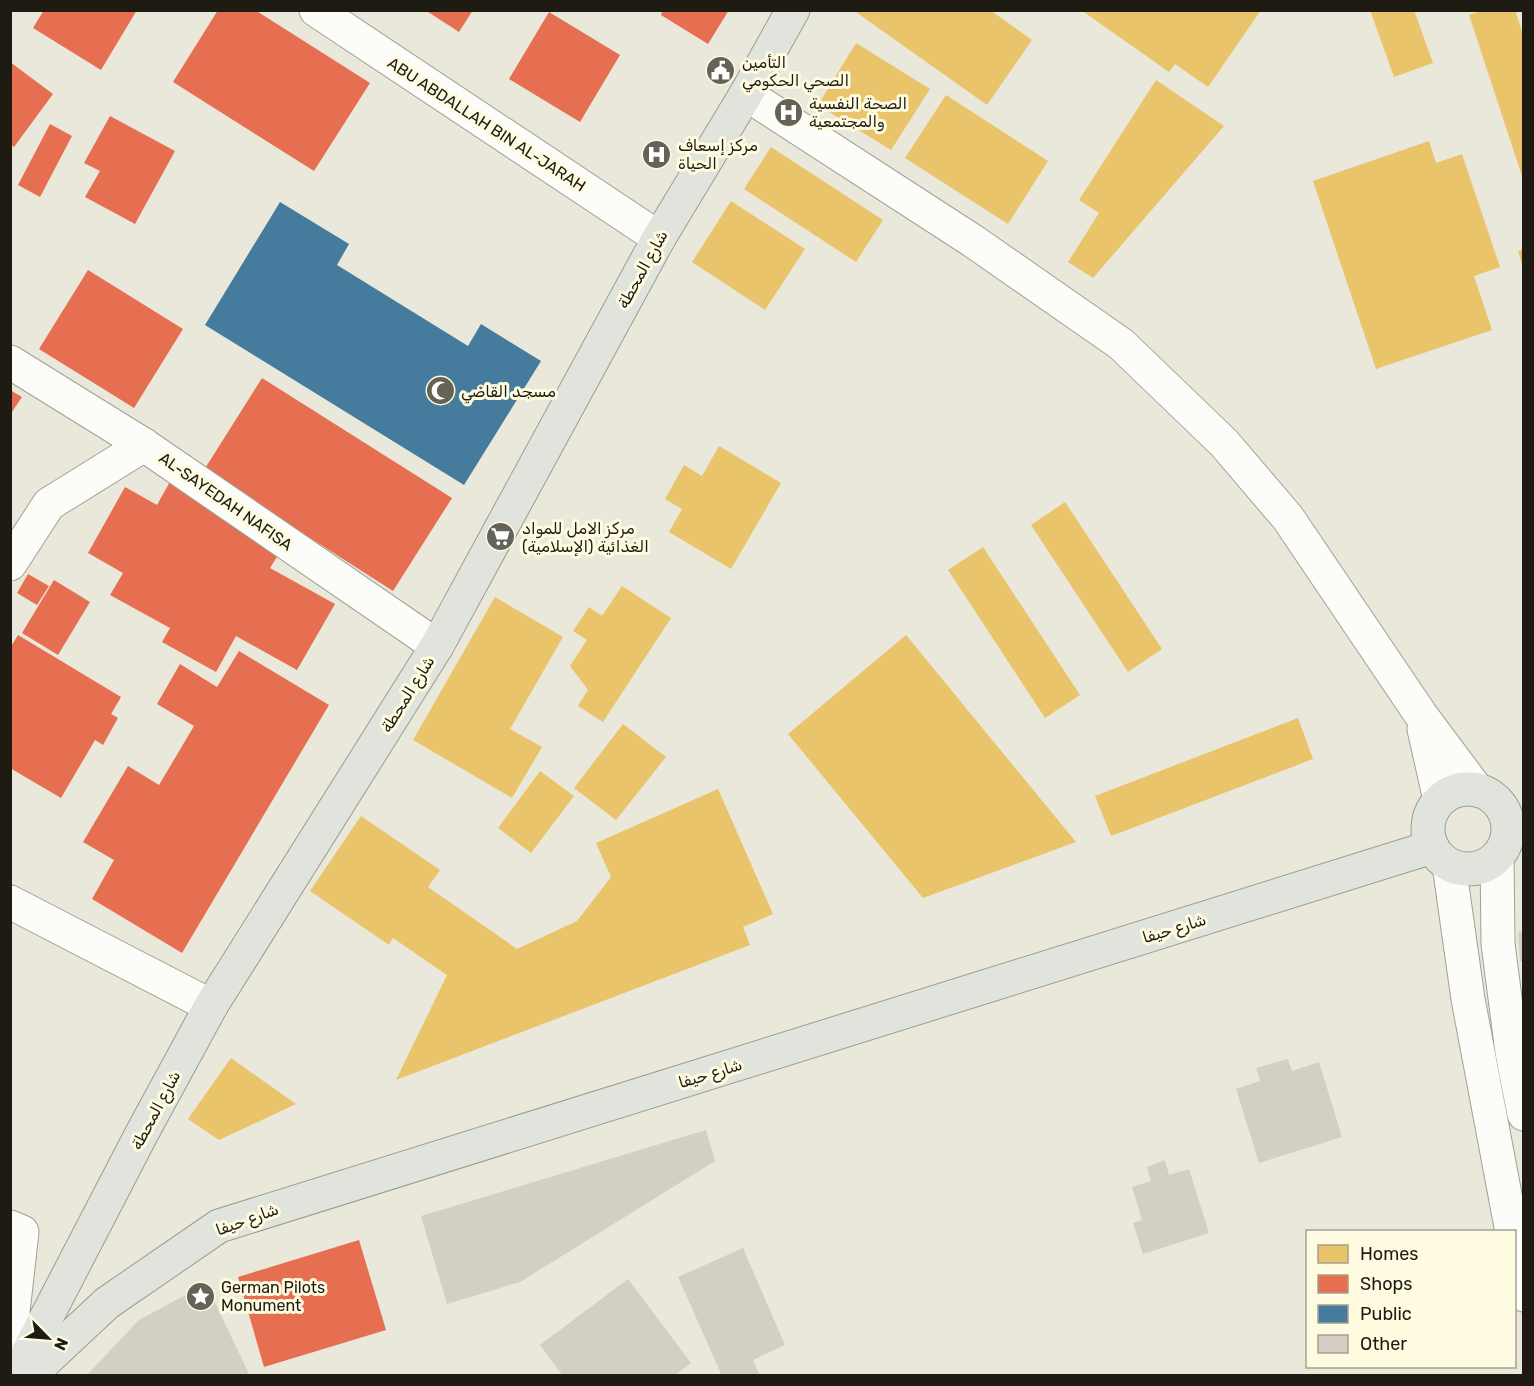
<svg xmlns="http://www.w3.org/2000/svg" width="1534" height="1386" viewBox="0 0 1534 1386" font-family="Rubik,Vazirmatn,sans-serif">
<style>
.homes{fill:#e9c46a}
.shops{fill:#e76f51}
.public{fill:#457b9d}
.building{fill:#d3cfc4}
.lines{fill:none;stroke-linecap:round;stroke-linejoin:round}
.minor-casing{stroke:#a2a096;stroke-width:35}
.major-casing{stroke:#9a9e8e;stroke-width:35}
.minor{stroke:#fcfcf9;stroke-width:33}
.major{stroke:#e1e3dd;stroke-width:33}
.labels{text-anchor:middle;stroke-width:6;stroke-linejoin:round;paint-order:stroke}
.poi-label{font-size:16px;fill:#1d1b12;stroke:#fefbe0;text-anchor:start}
.street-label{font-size:16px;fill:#1d1b12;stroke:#fefbe0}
</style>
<rect width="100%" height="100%" fill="#eae8da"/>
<g class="homes">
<path d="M 853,10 L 990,10 L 1032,40 L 987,105 Z"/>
<path d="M 1081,10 L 1191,12 L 1261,10 L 1208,87 L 1175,64 L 1169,72 Z"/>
<path d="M 1370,10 L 1414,10 L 1433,63 L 1394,77 Z"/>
<path d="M 1483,10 L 1515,10 L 1524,37 L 1524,182 L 1469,15 Z"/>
<path d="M 856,43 L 930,89 L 891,150 L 818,105 Z"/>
<path d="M 1156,80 L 1224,126 L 1093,278 L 1068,262 L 1099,213 L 1079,200 Z"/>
<path d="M 946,95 L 1048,161 L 1008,224 L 905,158 Z"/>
<path d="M 1429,141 L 1436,163 L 1462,154 L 1500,267 L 1474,276 L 1492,330 L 1376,369 L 1313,181 Z"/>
<path d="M 771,147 L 883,220 L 856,262 L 744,189 Z"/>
<path d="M 731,201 L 805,249 L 765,310 L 692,262 Z"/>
<path d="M 1524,249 L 1524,268 L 1523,268 L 1518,251 Z"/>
<path d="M 719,446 L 781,483 L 731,569 L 669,532 L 682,509 L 665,499 L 684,465 L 702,476 Z"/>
<path d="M 1065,502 L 1162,649 L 1128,672 L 1031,525 Z"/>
<path d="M 983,547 L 1080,695 L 1045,718 L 948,570 Z"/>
<path d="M 622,586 L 671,618 L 603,722 L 578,706 L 588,690 L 570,666 L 587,640 L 573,631 L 589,607 L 602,616 Z"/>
<path d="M 495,597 L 563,637 L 510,729 L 542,747 L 512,798 L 413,740 Z"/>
<path d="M 906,635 L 1076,842 L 923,898 L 788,734 Z"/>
<path d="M 1298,718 L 1313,759 L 1111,836 L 1095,796 Z"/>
<path d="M 623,724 L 666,757 L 616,820 L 574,788 Z"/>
<path d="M 540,771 L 574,796 L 531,853 L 498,828 Z"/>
<path d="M 718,789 L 773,914 L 743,927 L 750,945 L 396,1080 L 447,975 L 393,938 L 389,945 L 310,891 L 361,816 L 440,870 L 428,887 L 517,949 L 577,921 L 611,877 L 596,843 Z"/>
<path d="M 231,1058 L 296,1104 L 219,1140 L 188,1119 Z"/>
</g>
<g class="shops">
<path d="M 44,10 L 137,10 L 101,70 L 33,28 Z"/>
<path d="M 218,10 L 255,10 L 370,83 L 314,171 L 173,82 Z"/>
<path d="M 425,10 L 473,10 L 459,32 Z"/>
<path d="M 663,10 L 729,10 L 708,44 L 661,15 Z"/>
<path d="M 549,12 L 620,55 L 580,122 L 509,79 Z"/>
<path d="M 10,62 L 53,94 L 14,147 L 10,144 Z"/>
<path d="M 110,116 L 175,151 L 135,224 L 85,197 L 100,171 L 84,163 Z"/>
<path d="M 50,124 L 72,136 L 40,197 L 18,185 Z"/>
<path d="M 88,270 L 183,329 L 134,408 L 39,349 Z"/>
<path d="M 262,378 L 452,498 L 393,591 L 204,470 Z"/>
<path d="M 10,390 L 22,397 L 10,415 Z"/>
<path d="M 172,478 L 280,552 L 270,568 L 335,604 L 297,670 L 236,636 L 216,672 L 162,642 L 170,628 L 110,595 L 123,573 L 88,553 L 125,487 L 157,505 Z"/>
<path d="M 28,574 L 49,586 L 37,605 L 17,593 Z"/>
<path d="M 54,580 L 90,602 L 58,655 L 22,633 Z"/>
<path d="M 18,635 L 121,697 L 111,714 L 118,718 L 103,745 L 95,740 L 61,798 L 10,768 L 10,648 Z"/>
<path d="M 239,651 L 329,705 L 182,953 L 92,899 L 114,860 L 83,842 L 128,766 L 159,785 L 194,726 L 157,704 L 180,664 L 217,687 Z"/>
<path d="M 359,1240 L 386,1330 L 264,1367 L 238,1277 Z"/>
</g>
<path class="public" d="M 280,202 L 349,244 L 337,265 L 468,346 L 481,324 L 541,361 L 464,485 L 205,325 Z"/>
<g class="building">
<path d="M 1524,931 L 1524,961 L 1520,961 L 1518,932 Z"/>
<path d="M 1288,1059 L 1292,1071 L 1319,1062 L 1342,1137 L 1259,1163 L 1236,1089 L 1260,1081 L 1256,1068 Z"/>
<path d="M 706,1130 L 715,1161 L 520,1282 L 447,1304 L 421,1216 Z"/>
<path d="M 1165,1160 L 1169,1175 L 1189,1169 L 1209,1233 L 1143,1254 L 1133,1223 L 1142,1220 L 1132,1187 L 1151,1181 L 1147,1167 Z"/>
<path d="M 743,1248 L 785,1345 L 753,1360 L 760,1376 L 722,1376 L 678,1277 Z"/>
<path d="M 628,1279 L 691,1363 L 674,1376 L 563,1376 L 540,1345 Z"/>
<path d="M 206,1284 L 250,1376 L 86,1376 L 139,1320 Z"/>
</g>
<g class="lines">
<defs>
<g id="minor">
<path d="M 316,10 L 659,238"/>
<path d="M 746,94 L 973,241 L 1121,344 L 1224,443 L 1288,518 L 1421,715 L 1477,790"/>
<path d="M 10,362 L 144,445 L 437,646"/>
<path d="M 10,564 L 49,504 L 144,445"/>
<path d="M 1424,729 L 1440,800"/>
<path d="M 1497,857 L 1498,944 L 1512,1052 L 1524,1114"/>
<path d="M 1449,865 L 1468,999 L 1512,1232"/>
<path d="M 10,902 L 211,1006"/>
<path d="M 10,1227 L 22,1232 L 10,1338"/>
<path d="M 1514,1247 L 1524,1295"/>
</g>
<g id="major">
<circle cx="1468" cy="829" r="40"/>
<path d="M 16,1376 L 142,1133 L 211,1006 L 437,646 L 659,238 L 746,94 L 793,10"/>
<path d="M 29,1376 L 107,1303 L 219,1226 L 1432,847"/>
</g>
</defs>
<use href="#minor" class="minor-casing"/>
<use href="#major" class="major-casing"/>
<use href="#minor" class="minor"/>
<use href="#major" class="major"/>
</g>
<defs>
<symbol id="civic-disc" viewBox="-11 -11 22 22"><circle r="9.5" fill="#656358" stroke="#fefbe0"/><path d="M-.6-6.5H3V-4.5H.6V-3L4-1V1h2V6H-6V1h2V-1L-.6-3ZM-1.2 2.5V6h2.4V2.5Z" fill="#fff"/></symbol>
<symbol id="hospital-disc" viewBox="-11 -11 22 22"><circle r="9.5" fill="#656358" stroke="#fefbe0"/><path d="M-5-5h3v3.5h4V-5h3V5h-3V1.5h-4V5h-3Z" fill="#fff"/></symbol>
<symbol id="mosque-disc" viewBox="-11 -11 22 22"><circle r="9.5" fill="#656358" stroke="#fefbe0"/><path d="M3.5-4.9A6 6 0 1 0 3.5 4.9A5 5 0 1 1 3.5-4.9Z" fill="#fff"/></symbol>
<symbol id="supermarket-disc" viewBox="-11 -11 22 22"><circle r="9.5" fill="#656358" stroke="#fefbe0"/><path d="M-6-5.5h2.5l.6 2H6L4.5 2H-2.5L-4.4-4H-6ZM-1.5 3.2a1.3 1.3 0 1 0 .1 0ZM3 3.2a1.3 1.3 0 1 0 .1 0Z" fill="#fff"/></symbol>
<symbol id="sight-disc" viewBox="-11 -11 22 22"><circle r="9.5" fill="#656358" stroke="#fefbe0"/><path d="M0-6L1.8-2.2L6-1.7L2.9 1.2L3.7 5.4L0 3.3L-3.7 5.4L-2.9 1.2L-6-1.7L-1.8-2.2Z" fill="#fff"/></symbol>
</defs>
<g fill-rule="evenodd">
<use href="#civic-disc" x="704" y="54" width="33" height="33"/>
<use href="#hospital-disc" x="772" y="96" width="33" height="33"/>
<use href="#hospital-disc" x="640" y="138" width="33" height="33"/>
<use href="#mosque-disc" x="424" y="374" width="33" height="33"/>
<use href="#supermarket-disc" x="484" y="520" width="33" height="33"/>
<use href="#sight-disc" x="184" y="1280" width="33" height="33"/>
</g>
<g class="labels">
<g class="poi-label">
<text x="742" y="68">التأمين<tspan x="742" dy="18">الصحي الحكومي</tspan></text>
<text x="809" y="109">الصحة النفسية<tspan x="809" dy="18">والمجتمعية</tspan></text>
<text x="678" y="151">مركز إسعاف<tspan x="678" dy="18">الحياة</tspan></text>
<text x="461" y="397">مسجد القاضي</text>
<text x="522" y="534">مركز الامل للمواد<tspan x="522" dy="18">الغذائية (الإسلامية)</tspan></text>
<text x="221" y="1293">German Pilots<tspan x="221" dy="18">Monument</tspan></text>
</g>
<g class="street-label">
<text transform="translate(487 124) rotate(33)" y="6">ABU ABDALLAH BIN AL-JARAH</text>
<text transform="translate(642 269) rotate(-61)" y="6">شارع المحطة</text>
<text transform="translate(226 501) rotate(35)" y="6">AL-SAYEDAH NAFISA</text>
<text transform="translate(407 694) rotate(-58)" y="6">شارع المحطة</text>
<text transform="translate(1174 928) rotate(-17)" y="6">شارع حيفا</text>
<text transform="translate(710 1073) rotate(-17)" y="6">شارع حيفا</text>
<text transform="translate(155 1110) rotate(-62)" y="6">شارع المحطة</text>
<text transform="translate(247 1219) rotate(-20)" y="6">شارع حيفا</text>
</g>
</g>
<rect width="1534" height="1386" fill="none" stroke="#1d1b12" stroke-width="24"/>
<rect x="1306" y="1230" width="210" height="138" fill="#fefbe0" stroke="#a4a18e" stroke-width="1.5"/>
<rect x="1318" y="1245" width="30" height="18" fill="#e9c46a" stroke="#a4a18e" stroke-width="1.5"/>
<text x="1360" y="1260" font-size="18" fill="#1d1b12">Homes</text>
<rect x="1318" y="1275" width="30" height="18" fill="#e76f51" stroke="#a4a18e" stroke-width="1.5"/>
<text x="1360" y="1290" font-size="18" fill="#1d1b12">Shops</text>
<rect x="1318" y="1305" width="30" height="18" fill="#457b9d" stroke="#a4a18e" stroke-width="1.5"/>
<text x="1360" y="1320" font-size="18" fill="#1d1b12">Public</text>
<rect x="1318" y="1335" width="30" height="18" fill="#d3cfc4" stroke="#a4a18e" stroke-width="1.5"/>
<text x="1360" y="1350" font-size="18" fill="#1d1b12">Other</text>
<g transform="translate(48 1338) rotate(115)" stroke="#fefbe0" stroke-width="4.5" paint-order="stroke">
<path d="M0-4.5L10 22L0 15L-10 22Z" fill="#1d1b12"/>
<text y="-9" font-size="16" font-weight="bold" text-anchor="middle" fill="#1d1b12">N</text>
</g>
</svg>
